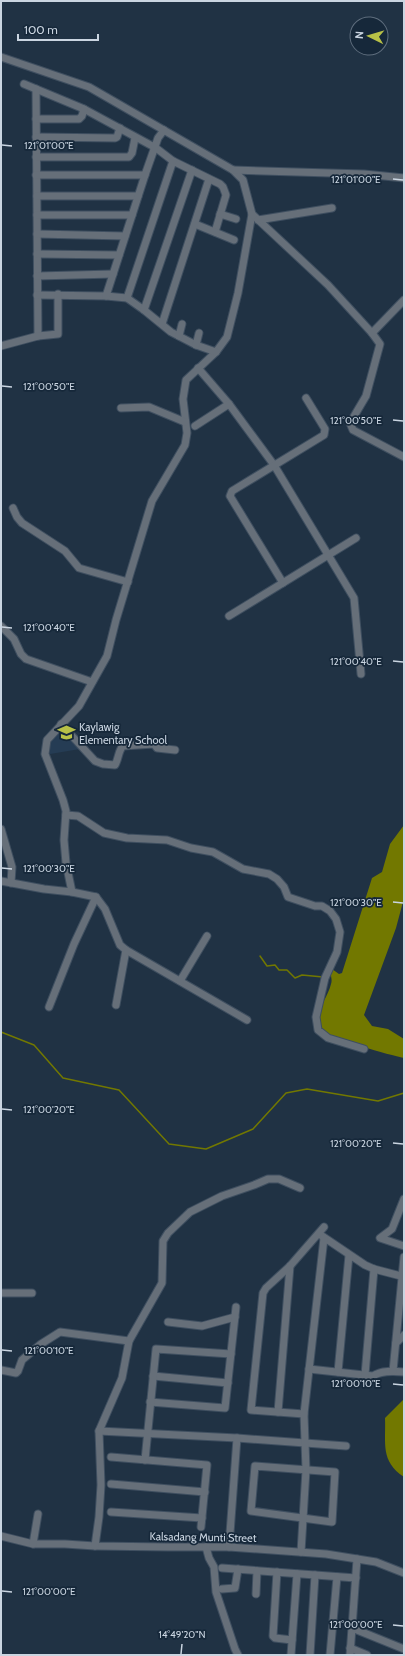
<svg xmlns="http://www.w3.org/2000/svg" width="405" height="1656" viewBox="0 0 405 1656" font-family="Cabin,sans-serif">
<style>
.built{fill:#253c54}
.water{fill:#727800}
.lines{fill:none;stroke-linecap:round;stroke-linejoin:round}
.stream{stroke:#727800;stroke-width:1.5}
.minor-casing{stroke:#3f4f60;stroke-width:9}
.minor{stroke:#666f79;stroke-width:7}
.ticks{fill:none;stroke:#cad5e1;stroke-width:1.5}
.labels{text-anchor:middle;stroke-width:3.5;stroke-linejoin:round;paint-order:stroke}
.poi-label{font-size:11px;fill:#cad5e1;stroke:#16283a;text-anchor:start}
.street-label{font-size:11px;fill:#cad5e1;stroke:#16283a}
.ticks-label{font-size:10px;text-anchor:middle;fill:#cad5e1;stroke:#16283a;stroke-width:3.5;stroke-linejoin:round;paint-order:stroke}
</style>
<rect width="100%" height="100%" fill="#203244"/>
<path class="built" d="M 66,725 L 80,749 L 50,754 L 49,747 L 51,741 Z"/>
<g class="water">
<path d="M 404,825 L 404,898 L 396,928 L 364,1015 L 372,1026 L 388,1029 L 404,1039 L 404,1058 C 390,1055 331,1039 323,1030 C 322,1028 321,1026 320,1024 C 316,1009 328,997 331,984 C 333,978 329,975 332,969 L 339,974 L 342,973 L 372,878 L 382,872 L 390,844 Z"/>
<path d="M 404,1399 L 404,1477 C 380,1461 386,1443 385,1418 Z"/>
</g>
<g class="lines">
<g class="stream">
<path d="M 260,956 L 267,966 L 275,965 L 279,970 L 287,970 L 295,978 L 302,975 L 323,977"/>
<path d="M 1,1032 L 34,1045 L 63,1078 L 119,1090 L 169,1144 L 206,1149 L 253,1129 L 286,1093 L 307,1089 L 378,1101 L 404,1093"/>
</g>
<defs>
<g id="minor">
<path d="M 1,57 L 89,87 L 233,170 L 243,180 L 252,214 L 238,293 L 227,337 L 216,352 L 186,380 L 183,399 L 187,433 L 185,445 L 152,501 L 116,620 L 107,656 L 79,706 L 47,740 L 45,754 L 63,800 L 66,811 L 64,840 L 66,863 L 72,892"/>
<path d="M 24,84 L 84,109 L 156,148 L 173,161 L 220,184 L 223,187 L 226,195 L 215,232"/>
<path d="M 36,89 L 38,336"/>
<path d="M 36,119 L 79,119 L 82,116 L 84,109"/>
<path d="M 36,137 L 115,138 L 117,137 L 120,128"/>
<path d="M 36,157 L 129,157 L 132,153 L 135,138"/>
<path d="M 233,170 L 364,174 L 404,178"/>
<path d="M 36,175 L 145,175"/>
<path d="M 37,196 L 138,196"/>
<path d="M 220,214 L 236,219"/>
<path d="M 252,214 L 328,285 L 372,333 L 380,344 L 366,396 L 350,423 L 353,430 L 404,457"/>
<path d="M 37,215 L 132,215"/>
<path d="M 258,220 L 332,208"/>
<path d="M 195,224 L 234,240"/>
<path d="M 37,234 L 125,236"/>
<path d="M 37,254 L 119,255"/>
<path d="M 37,276 L 113,274"/>
<path d="M 37,295 L 106,296 L 127,298 L 144,310 L 171,332 L 196,345 L 216,352"/>
<path d="M 106,296 L 145,175 L 158,138 L 164,130"/>
<path d="M 127,298 L 173,161"/>
<path d="M 144,310 L 192,170"/>
<path d="M 162,324 L 209,179"/>
<path d="M 372,333 L 404,300"/>
<path d="M 179,336 L 182,324"/>
<path d="M 196,345 L 199,333"/>
<path d="M 1,346 L 38,336 L 58,334 L 58,294"/>
<path d="M 198,368 L 229,404 L 274,465 L 354,598 L 361,674"/>
<path d="M 121,408 L 149,407 L 185,422"/>
<path d="M 195,426 L 229,404"/>
<path d="M 13,508 L 17,517 L 22,523 L 65,551 L 79,568 L 128,582"/>
<path d="M 283,583 L 230,496 L 232,491 L 324,435 L 325,429 L 306,398"/>
<path d="M 229,616 L 356,538"/>
<path d="M 1,626 L 14,639 L 21,654 L 26,659 L 92,682"/>
<path d="M 61,724 L 95,761 L 103,764 L 115,765 C 119,758 118,751 123,746 L 154,744 L 157,748 L 175,750"/>
<path d="M 66,815 L 78,816 L 104,833 L 127,838 L 167,840 L 191,848 L 213,852 L 243,869 L 269,874 L 277,879 L 284,887 L 288,897 L 315,906 L 322,906 L 330,911 L 336,919 L 340,932 L 337,952 L 325,978 L 316,1017 L 318,1030 L 328,1038 L 364,1049"/>
<path d="M 1,829 L 12,867 L 11,883"/>
<path d="M 1,881 L 44,889 L 72,892 L 96,897 L 105,909 L 120,945 L 126,950 L 116,1005"/>
<path d="M 126,950 L 247,1020"/>
<path d="M 180,981 L 207,936"/>
<path d="M 49,1007 L 74,944 L 96,897"/>
<path d="M 404,1199 L 392,1229 L 380,1238 L 404,1246"/>
<path d="M 322,1236 L 365,1265 L 374,1269 L 401,1276"/>
<path d="M 1,1293 L 32,1293"/>
<path d="M 168,1322 L 202,1326 L 235,1317"/>
<path d="M 396,1343 L 404,1335"/>
<path d="M 309,1369 L 373,1376 C 381,1370 394,1371 404,1372"/>
<path d="M 1,1370 L 16,1373 L 18,1371 L 22,1360 L 41,1344 L 60,1332 L 129,1341"/>
<path d="M 393,1371 L 404,1257"/>
<path d="M 338,1372 L 349,1255"/>
<path d="M 365,1375 L 374,1269"/>
<path d="M 153,1376 L 228,1383"/>
<path d="M 150,1402 L 225,1408 L 236,1307"/>
<path d="M 278,1412 L 290,1266"/>
<path d="M 304,1414 L 251,1410 L 263,1293 L 266,1288 L 290,1266 L 324,1227"/>
<path d="M 99,1431 L 237,1438 L 346,1446"/>
<path d="M 111,1457 L 207,1465 L 201,1527"/>
<path d="M 145,1460 L 156,1349 L 231,1354"/>
<path d="M 255,1466 L 335,1472 L 332,1522 L 251,1511 Z"/>
<path d="M 111,1484 L 205,1492"/>
<path d="M 111,1512 L 202,1518"/>
<path d="M 1,1536 L 33,1544 L 65,1544 L 95,1546 L 168,1547 L 229,1547 L 326,1554 L 376,1562 L 404,1573"/>
<path d="M 33,1544 L 38,1514"/>
<path d="M 95,1546 L 99,1517 L 101,1485 L 99,1431 L 122,1378 L 129,1341 L 162,1283 L 163,1241 L 168,1233 L 190,1212 L 222,1196 L 254,1185 L 268,1179 L 279,1179 L 300,1188"/>
<path d="M 206,1547 L 209,1558 L 214,1567 L 216,1592 L 235,1649 L 238,1655"/>
<path d="M 229,1547 L 237,1438"/>
<path d="M 301,1552 L 306,1470 L 304,1414 L 324,1238"/>
<path d="M 222,1568 L 356,1578"/>
<path d="M 277,1572 L 273,1636 L 275,1638 L 292,1640"/>
<path d="M 222,1589 L 235,1588 L 238,1569"/>
<path d="M 256,1594 L 257,1571"/>
<path d="M 352,1628 L 404,1649"/>
<path d="M 350,1648 L 367,1655"/>
<path d="M 291,1655 L 297,1574"/>
<path d="M 310,1655 L 315,1575"/>
<path d="M 330,1655 L 337,1577"/>
<path d="M 350,1655 L 357,1559"/>
</g>
</defs>
<use href="#minor" class="minor-casing"/>
<use href="#minor" class="minor"/>
</g>
<path class="ticks" d="M 2,145 L 12,146M 393,179 L 403,180M 2,386 L 12,387M 393,420 L 403,421M 2,627 L 12,628M 393,661 L 403,662M 2,868 L 12,869M 393,902 L 403,903M 2,1109 L 12,1110M 393,1143 L 403,1144M 2,1350 L 12,1351M 393,1384 L 403,1385M 2,1591 L 12,1592M 393,1625 L 403,1626M 181,1654 L 182,1644"/>
<defs>
<symbol id="school-bare" viewBox="-9 -9 18 18"><path d="M0-5L7-2L0 1L-7-2ZM-4 1L0 2.5L4 1V4Q0 6-4 4Z" fill="#b8c147" stroke="#16283a" stroke-width="2.5" paint-order="stroke"/></symbol>
</defs>
<g fill-rule="evenodd">
<use href="#school-bare" x="54" y="720" width="25" height="25"/>
</g>
<g class="labels">
<g class="poi-label">
<text x="79" y="731">Kaylawig<tspan x="79" dy="13">Elementary School</tspan></text>
</g>
<g class="street-label">
<text transform="translate(203 1537) rotate(1)" y="4">Kalsadang Munti Street</text>
</g>
</g>
<g class="ticks-label">
<text x="49" y="149">121°01'00"E</text>
<text x="356" y="183">121°01'00"E</text>
<text x="49" y="390">121°00'50"E</text>
<text x="356" y="424">121°00'50"E</text>
<text x="49" y="631">121°00'40"E</text>
<text x="356" y="665">121°00'40"E</text>
<text x="49" y="872">121°00'30"E</text>
<text x="356" y="906">121°00'30"E</text>
<text x="49" y="1113">121°00'20"E</text>
<text x="356" y="1147">121°00'20"E</text>
<text x="49" y="1354">121°00'10"E</text>
<text x="356" y="1387">121°00'10"E</text>
<text x="49" y="1595">121°00'00"E</text>
<text x="356" y="1628">121°00'00"E</text>
<text x="182" y="1638">14°49'20"N</text>
</g>
<rect width="405" height="1656" fill="none" stroke="#cad5e1" stroke-width="4"/>
<g transform="translate(369 36) rotate(275)"><circle r="19" fill="#16283a" stroke="#5e6d7d"/>
<path d="M0-3L7 15L0 10L-7 15Z" fill="#b8c147"/>
<text y="-6" font-size="11" font-weight="bold" text-anchor="middle" fill="#cad5e1">N</text>
</g>
<path d="M18 34v6h80v-6" fill="none" stroke="#cad5e1" stroke-width="2"/>
<text x="24" y="34" font-size="12" fill="#cad5e1" stroke="#16283a" stroke-width="3" paint-order="stroke">100 m</text>
</svg>
